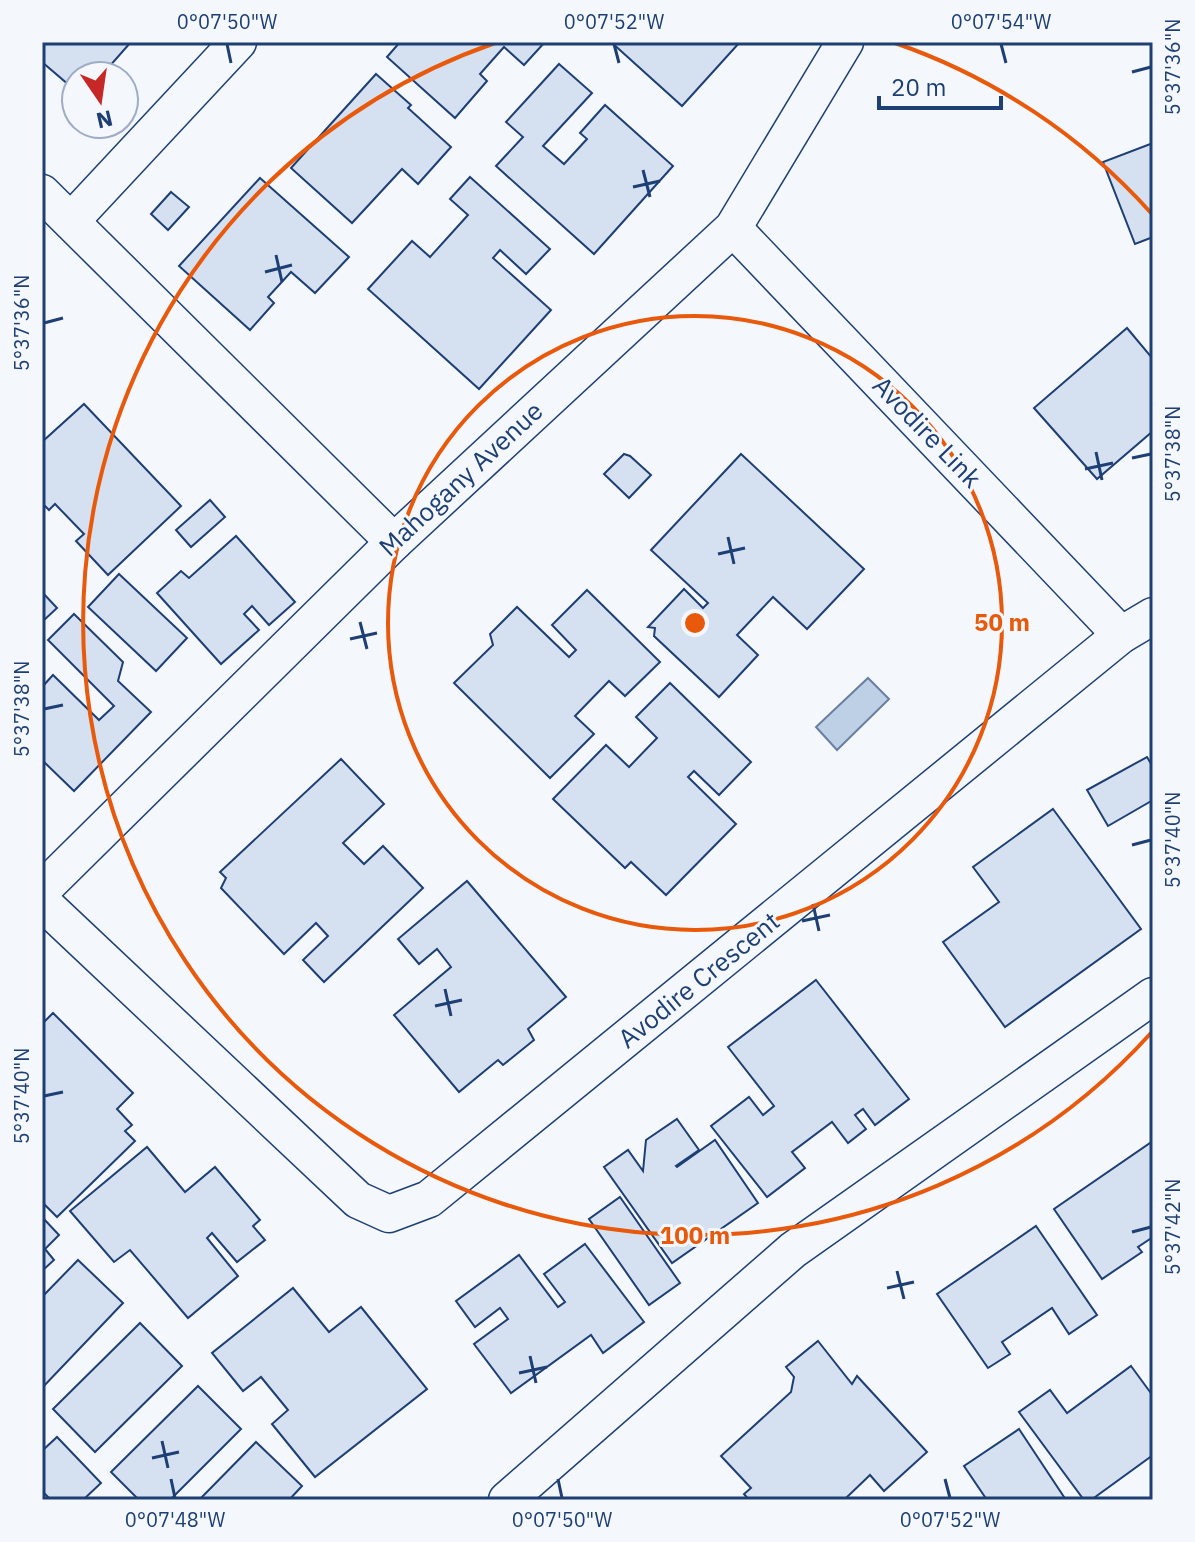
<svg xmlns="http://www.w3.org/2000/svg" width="1195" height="1542" viewBox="0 0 1195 1542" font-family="'IBM Plex Sans',sans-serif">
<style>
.water{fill:#bed0e5;stroke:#687fa3;stroke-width:2}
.building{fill:#d5e0f0;stroke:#1d3f73;stroke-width:2}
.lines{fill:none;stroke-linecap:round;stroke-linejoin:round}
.minor-casing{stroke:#1d3f73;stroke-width:39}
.minor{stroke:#f4f7fb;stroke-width:36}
.ticks{fill:none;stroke:#1d3f73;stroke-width:3}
.ring{fill:none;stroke:#e8590c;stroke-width:4}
.labels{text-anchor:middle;stroke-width:6;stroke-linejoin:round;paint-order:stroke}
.street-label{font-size:26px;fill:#1d3f73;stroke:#f4f7fb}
.centre{fill:#e8590c;stroke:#f4f7fb;stroke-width:4}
.ring-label{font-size:24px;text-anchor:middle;font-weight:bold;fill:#e8590c;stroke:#f4f7fb;stroke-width:6;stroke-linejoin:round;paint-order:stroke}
.neatline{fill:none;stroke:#1d3f73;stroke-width:3}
.ticks-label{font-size:20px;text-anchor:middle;fill:#1d3f73}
</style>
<rect width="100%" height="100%" fill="#f4f7fb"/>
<path class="water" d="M 868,678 L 889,699 L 837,750 L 816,727 Z"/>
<g class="building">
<path d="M 42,42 L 131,42 L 101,76 L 76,76 L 76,91 L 42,62 Z"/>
<path d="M 400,42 L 545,42 L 524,65 L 504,47 L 480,74 L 487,81 L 455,118 L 387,57 Z"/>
<path d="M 611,42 L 740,42 L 682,106 Z"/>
<path d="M 559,64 L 592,93 L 543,146 L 564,164 L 587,139 L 580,133 L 605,105 L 673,166 L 594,254 L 496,166 L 523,137 L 506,122 Z"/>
<path d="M 376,74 L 411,105 L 408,108 L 451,147 L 418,184 L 402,169 L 352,223 L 291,168 Z"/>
<path d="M 1153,143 L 1153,237 L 1135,244 L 1103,162 Z"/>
<path d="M 470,177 L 550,249 L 526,274 L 500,250 L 493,258 L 551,310 L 479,389 L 368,289 L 412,241 L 430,257 L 468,215 L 450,199 Z"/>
<path d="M 260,178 L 349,257 L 315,293 L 291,272 L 268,297 L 274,303 L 250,330 L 179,266 Z"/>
<path d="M 171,192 L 189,207 L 168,230 L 151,214 Z"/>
<path d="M 1127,328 L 1153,359 L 1153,431 L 1097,479 L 1034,408 Z"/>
<path d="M 84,404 L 181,506 L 108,575 L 76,541 L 84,534 L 55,504 L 49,510 L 42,503 L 42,442 Z"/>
<path d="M 624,454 L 630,456 L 651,475 L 629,498 L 604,474 Z"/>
<path d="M 741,454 L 864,569 L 807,629 L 773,597 L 737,635 L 758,655 L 719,697 L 654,636 L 655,628 L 648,627 L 684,589 L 703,608 L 708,603 L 651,550 Z"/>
<path d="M 210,500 L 225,517 L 191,547 L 176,530 Z"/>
<path d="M 236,536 L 295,602 L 269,625 L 252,606 L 244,614 L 259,630 L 221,664 L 157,593 L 181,571 L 189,578 Z"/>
<path d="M 119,574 L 187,638 L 156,671 L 88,607 Z"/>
<path d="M 587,590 L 660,662 L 625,696 L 609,681 L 575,716 L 594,734 L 550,778 L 454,683 L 493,645 L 490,634 L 517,607 L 569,657 L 576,650 L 552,625 Z"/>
<path d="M 42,592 L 57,608 L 42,622 Z"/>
<path d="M 74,614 L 123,662 L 118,681 L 151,712 L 74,791 L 42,760 L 42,687 L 53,675 L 99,720 L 114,706 L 48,640 Z"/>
<path d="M 670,683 L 751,762 L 719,795 L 694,771 L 688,777 L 736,824 L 666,895 L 631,862 L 625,868 L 553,799 L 606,745 L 629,767 L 657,738 L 636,717 Z"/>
<path d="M 1147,757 L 1153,767 L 1153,800 L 1108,826 L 1087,790 Z"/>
<path d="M 341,759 L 384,804 L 343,843 L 364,864 L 383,846 L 423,888 L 324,982 L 303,960 L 328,936 L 316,923 L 284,954 L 221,888 L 226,878 L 220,872 Z"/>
<path d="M 1053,809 L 1141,929 L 1005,1027 L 943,942 L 999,902 L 973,867 Z"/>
<path d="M 467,881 L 566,997 L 528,1029 L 534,1040 L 503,1065 L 498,1060 L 459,1092 L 394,1015 L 451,967 L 437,949 L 419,964 L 398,939 Z"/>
<path d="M 816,980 L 909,1099 L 875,1125 L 863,1109 L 855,1115 L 866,1129 L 848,1143 L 832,1122 L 792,1152 L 805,1168 L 767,1197 L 711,1126 L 749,1097 L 763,1115 L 774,1106 L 728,1047 Z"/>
<path d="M 53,1013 L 133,1093 L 117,1109 L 132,1125 L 125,1131 L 135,1141 L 57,1217 L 42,1202 L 42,1024 Z"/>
<path d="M 677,1119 L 699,1150 L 676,1166 L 677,1167 L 715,1140 L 758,1203 L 672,1263 L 604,1167 L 628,1150 L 643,1171 L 646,1140 Z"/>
<path d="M 1153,1141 L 1153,1237 L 1138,1247 L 1142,1252 L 1102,1279 L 1054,1209 Z"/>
<path d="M 147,1147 L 185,1192 L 215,1167 L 260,1220 L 253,1226 L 265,1240 L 237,1262 L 212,1233 L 207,1238 L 238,1276 L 188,1318 L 130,1250 L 114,1262 L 70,1211 Z"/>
<path d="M 620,1197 L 680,1283 L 649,1305 L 589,1219 Z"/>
<path d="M 42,1217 L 59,1235 L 45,1249 L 54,1260 L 42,1271 Z"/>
<path d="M 1036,1226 L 1097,1315 L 1069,1334 L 1052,1308 L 1002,1342 L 1010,1354 L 988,1368 L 937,1294 Z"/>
<path d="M 585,1244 L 644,1322 L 603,1353 L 591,1335 L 511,1393 L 474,1344 L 508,1319 L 500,1308 L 475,1327 L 456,1301 L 519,1255 L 558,1307 L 565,1302 L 544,1274 Z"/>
<path d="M 78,1260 L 123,1303 L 42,1388 L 42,1297 Z"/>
<path d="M 293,1288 L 329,1332 L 361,1307 L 427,1389 L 315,1477 L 272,1424 L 288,1410 L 261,1377 L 243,1391 L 212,1353 Z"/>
<path d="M 140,1323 L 182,1366 L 95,1452 L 53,1409 Z"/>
<path d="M 818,1341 L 852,1384 L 857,1376 L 927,1452 L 884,1491 L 870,1475 L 846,1498 L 848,1500 L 749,1500 L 744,1494 L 751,1488 L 721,1456 L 791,1392 L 794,1377 L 786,1367 Z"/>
<path d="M 1131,1366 L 1153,1396 L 1153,1455 L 1091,1500 L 1084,1500 L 1019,1412 L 1050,1390 L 1067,1413 Z"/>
<path d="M 198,1386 L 241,1429 L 170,1500 L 139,1500 L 111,1472 Z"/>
<path d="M 1019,1429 L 1066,1500 L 987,1500 L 964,1466 Z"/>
<path d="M 57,1437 L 101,1483 L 83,1500 L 51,1500 L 42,1491 L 42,1451 Z"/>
<path d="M 256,1442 L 302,1486 L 289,1500 L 199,1500 Z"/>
</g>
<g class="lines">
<defs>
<g id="minor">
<path d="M 42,193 L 394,542"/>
<path d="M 71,221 L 238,42"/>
<path d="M 733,228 L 1121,635"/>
<path d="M 42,890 L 394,542 L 733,228 L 845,42"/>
<path d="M 42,902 L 358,1200 L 389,1214 L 429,1199 L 1121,635 L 1153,616"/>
<path d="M 507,1500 L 793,1250 L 1153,996"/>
</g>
</defs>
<use href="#minor" class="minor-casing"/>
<use href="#minor" class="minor"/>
</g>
<path class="ticks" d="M 227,44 L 231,63M 614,44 L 619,63M 1001,44 L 1006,63M 1132,72 L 1151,67M 643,170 L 650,197M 633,187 L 660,181M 276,255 L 282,282M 265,272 L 292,265M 44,323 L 63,318M 1096,452 L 1102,480M 1132,458 L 1151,454M 1085,469 L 1113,463M 728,537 L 734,564M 718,554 L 745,548M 360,622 L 367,649M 350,639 L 377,633M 44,709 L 63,705M 1132,845 L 1151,840M 813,904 L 819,931M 802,921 L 830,915M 445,989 L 451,1016M 435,1006 L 462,1000M 44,1096 L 63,1092M 1132,1232 L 1151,1227M 897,1271 L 904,1299M 887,1288 L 914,1282M 530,1356 L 536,1383M 519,1373 L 547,1367M 162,1441 L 168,1468M 152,1458 L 179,1452M 171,1479 L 175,1498M 558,1479 L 562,1498M 945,1479 L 950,1498"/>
<g class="ring">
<circle cx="695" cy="623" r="307"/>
<path d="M1151 1033A613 613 0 1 1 495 43M895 43A613 613 0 0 1 1151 213"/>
</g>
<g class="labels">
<g class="street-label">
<text transform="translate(927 432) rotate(46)" y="9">Avodire Link</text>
<text transform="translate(461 479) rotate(-43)" y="9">Mahogany Avenue</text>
<text transform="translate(699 980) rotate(-39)" y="9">Avodire Crescent</text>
</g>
</g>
<circle cx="695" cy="623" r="12" class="centre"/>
<g class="ring-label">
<text x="1002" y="631">50 m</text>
<text x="695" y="1244">100 m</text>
</g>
<rect width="1195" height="1542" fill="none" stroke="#f4f7fb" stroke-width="88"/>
<g transform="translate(100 100) rotate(167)"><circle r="38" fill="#f4f7fb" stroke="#9eadc5" stroke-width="2"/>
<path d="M0-6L14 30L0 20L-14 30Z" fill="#c62828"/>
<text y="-12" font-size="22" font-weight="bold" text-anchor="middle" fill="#1d3f73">N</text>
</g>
<path d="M879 96v12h122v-12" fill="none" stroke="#1d3f73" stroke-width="4"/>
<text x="891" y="96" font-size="24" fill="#1d3f73" stroke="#f4f7fb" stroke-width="6" paint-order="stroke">20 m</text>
<rect x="44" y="44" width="1107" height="1454" class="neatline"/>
<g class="ticks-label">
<text x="227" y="29">0°07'50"W</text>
<text x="614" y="29">0°07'52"W</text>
<text x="1001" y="29">0°07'54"W</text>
<text transform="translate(1173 67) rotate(-90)" y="7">5°37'36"N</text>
<text transform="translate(22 323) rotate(-90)" y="7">5°37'36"N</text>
<text transform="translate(1173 454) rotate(-90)" y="7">5°37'38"N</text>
<text transform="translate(22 709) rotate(-90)" y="7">5°37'38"N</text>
<text transform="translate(1173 840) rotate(-90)" y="7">5°37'40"N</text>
<text transform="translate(22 1096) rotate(-90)" y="7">5°37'40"N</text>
<text transform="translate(1173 1227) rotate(-90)" y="7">5°37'42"N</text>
<text x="175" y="1527">0°07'48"W</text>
<text x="562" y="1527">0°07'50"W</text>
<text x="950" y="1527">0°07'52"W</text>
</g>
</svg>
